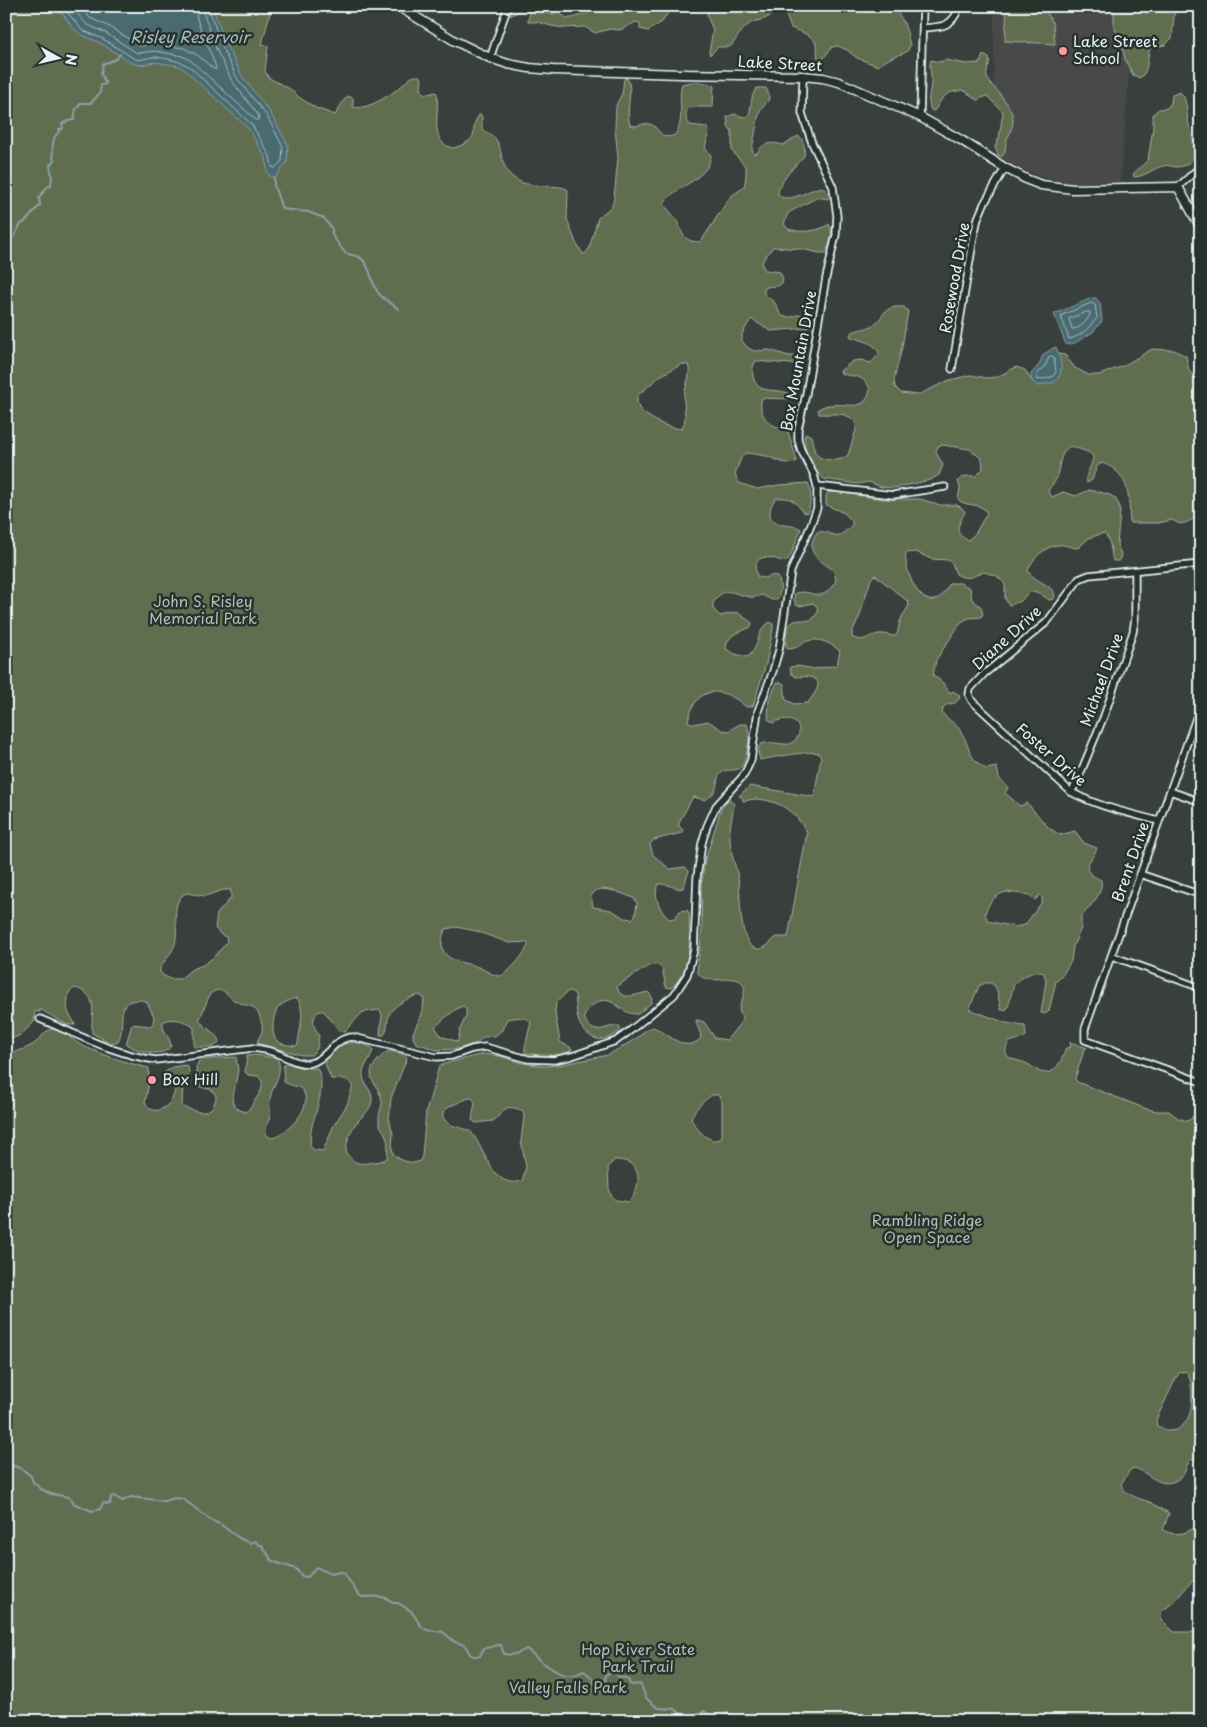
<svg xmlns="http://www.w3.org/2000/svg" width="1207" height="1727" viewBox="0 0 1207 1727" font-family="'Playpen Sans',sans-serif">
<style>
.built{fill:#494a4a}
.green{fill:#606e50;stroke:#a4b0a4;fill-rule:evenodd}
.water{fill:#4a6a71;stroke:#89a0a7}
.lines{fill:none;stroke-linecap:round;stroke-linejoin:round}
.shore{stroke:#a9bbc2;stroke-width:1}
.stream{stroke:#89a0a7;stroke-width:2}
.minor-casing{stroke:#e8f1f8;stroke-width:9}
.major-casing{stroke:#e8f1f8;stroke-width:11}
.minor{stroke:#26332d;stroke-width:5.5}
.major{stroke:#26332d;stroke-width:8}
.poi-dot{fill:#ff9aa2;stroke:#26332d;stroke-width:2}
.labels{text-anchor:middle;stroke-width:5;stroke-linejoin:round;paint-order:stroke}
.poi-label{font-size:15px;fill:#e8f1f8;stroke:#26332d;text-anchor:start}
.street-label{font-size:15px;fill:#e8f1f8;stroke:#26332d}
.park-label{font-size:15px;fill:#b2bdb5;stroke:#26332d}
.water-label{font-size:16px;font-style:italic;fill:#a9bbc2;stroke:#26332d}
</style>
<rect width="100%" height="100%" fill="#393f3c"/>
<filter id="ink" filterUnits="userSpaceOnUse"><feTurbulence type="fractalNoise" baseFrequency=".02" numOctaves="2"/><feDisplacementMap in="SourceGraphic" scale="10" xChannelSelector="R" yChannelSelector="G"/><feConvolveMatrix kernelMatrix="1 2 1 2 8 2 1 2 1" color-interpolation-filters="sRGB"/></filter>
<g filter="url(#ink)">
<path class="built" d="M 994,6 L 1135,6 L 1120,182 L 1073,184 L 1057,181 L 1025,171 L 998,156 L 1006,101 L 994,95 Z"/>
<g class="green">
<path d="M 6,6 L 272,6 L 262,44 L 268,46 L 265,71 L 269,78 L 290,89 L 300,98 L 316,108 L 335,115 L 344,100 L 348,96 L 353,98 L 353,107 C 365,111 391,95 400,87 C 408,81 409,75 420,76 L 422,79 L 421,88 L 423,93 L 428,94 L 436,92 L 437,94 C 440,111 428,145 454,148 C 486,137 466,130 480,114 L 482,117 L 482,129 C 486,133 491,133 495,138 C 504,150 499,168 515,179 C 531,190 561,183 568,190 L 567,219 L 576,243 L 583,254 L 586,253 L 589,249 L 598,218 L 612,206 L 614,198 L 618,158 L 615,128 L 616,106 L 618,101 L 622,94 L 624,79 L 627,78 C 634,88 625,110 630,125 C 637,128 643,122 650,124 C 661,128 659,141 675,135 C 686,119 677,101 682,84 C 691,81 707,81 714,86 L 713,107 L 690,107 C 684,112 685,119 690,125 L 706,127 L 709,131 L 705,148 L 711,155 C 709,180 676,185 664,203 C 667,210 672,213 676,219 C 683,232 681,241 699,242 L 702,240 L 730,197 L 744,187 L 746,176 L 746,167 L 732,151 L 732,132 L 728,126 L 727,117 L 734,114 L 744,117 L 748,116 C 753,107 749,96 757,88 L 766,88 L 768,92 L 769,99 L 761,110 L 758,118 L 752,149 L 754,154 L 757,153 C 763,142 772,142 783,145 L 798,136 C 805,140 805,149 804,156 C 800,161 761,198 787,198 C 795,199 812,189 821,187 L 827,191 L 830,197 L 827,199 L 818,197 L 788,213 L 784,224 L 788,229 C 800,233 819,232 829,224 C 834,232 830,246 825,253 L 819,253 L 802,249 L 773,247 L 763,260 L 762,265 L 765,270 L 780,272 L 783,279 L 782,283 C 777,289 769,284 764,289 C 763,298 770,297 775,303 C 779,308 778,317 787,317 C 796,318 799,310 809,318 L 811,323 L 808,327 L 805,328 L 771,331 L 751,319 L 742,334 L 742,341 L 747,347 L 754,351 L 769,350 L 789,356 L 800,356 L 801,358 L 801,365 L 756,361 C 753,365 752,370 753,376 C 757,397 777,386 792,395 L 789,399 L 762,398 C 758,408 764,422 775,426 C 778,428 783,428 787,428 L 797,461 C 787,467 777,459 766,456 C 760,455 753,454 746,453 L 741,458 L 735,474 L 739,483 L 757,489 L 779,485 L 808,483 C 812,490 811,506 807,513 L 803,512 C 794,500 792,497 776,498 C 772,503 770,508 770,514 C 771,529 793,523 801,529 L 791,555 L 787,561 C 778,562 760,550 756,565 C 755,570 756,573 758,577 L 765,578 L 774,575 C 783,579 781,592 777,600 L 772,600 L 762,595 C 758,596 754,598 750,597 C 732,594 726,584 713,603 L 713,609 L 720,616 L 737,612 L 752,623 L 751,627 L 733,635 L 727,642 L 726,649 L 735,654 L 747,657 C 760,650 755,630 770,622 L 773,624 L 773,629 L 766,664 L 753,706 L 746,707 C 732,694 709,683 695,703 C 691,708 690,715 688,721 L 693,724 L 708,721 L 722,730 L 728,731 L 740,724 L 747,724 C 751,733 748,766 738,769 C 729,772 727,767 719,775 C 715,788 719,791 705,800 L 693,797 L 679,822 L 679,826 L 683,830 L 681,833 L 654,840 L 650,844 L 653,855 L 670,869 L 685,867 L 689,871 L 683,888 C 675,890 668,883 659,884 C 652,893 660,912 669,919 L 675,918 L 680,911 L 687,910 L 689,913 C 690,936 692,973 671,988 L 666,987 L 662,968 L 656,964 L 650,965 L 617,986 C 620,1003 636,994 648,992 L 651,995 L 652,1002 L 638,1014 C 619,1016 613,990 593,1005 C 589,1009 585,1012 584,1018 C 594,1039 603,1025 620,1026 L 620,1030 C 616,1035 610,1038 603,1039 C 593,1042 580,1029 578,1019 C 576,1011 576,1002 575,995 L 571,991 L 567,992 L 556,1003 L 555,1013 L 560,1042 L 570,1047 L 572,1050 C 560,1058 539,1055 525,1053 L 525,1047 L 531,1022 C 524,1015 516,1018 507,1019 L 502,1030 L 495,1036 L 484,1037 L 475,1044 L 457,1049 L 437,1050 L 416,1043 L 413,1038 L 413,1033 L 423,1011 L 424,998 L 419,995 C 410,997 393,1005 389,1015 C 387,1022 388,1029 384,1035 L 380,1035 L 380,1033 L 382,1015 L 380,1010 L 363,1012 L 346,1030 L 342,1032 C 334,1027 331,1017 323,1011 C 316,1010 314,1017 313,1024 L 319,1036 L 317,1049 L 311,1055 L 301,1055 L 257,1043 C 258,1037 264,1032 262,1025 C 257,1000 247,1009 234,1000 C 226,994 222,985 210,994 L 199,1021 L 218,1037 L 219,1043 L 213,1047 L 194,1047 L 194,1028 C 186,1021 173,1016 163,1022 L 163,1028 L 170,1041 L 171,1046 C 163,1059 136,1051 126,1044 L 132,1024 L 150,1026 L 153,1024 L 154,1017 L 147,1002 C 141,999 137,1000 131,1001 C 116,1006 126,1028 118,1041 L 111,1043 L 92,1033 C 90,1014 101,995 75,988 L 69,992 C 68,999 66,1007 69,1014 C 72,1019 74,1020 75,1025 L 67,1025 L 40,1009 L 40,1012 L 35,1011 L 34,1022 L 21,1035 L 6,1041 ZM 682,364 L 688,365 C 692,374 685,386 684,396 C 683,407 688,418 682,428 C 671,431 646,417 639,408 C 637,404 637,401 637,396 L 660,376 ZM 602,889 L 615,891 L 634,898 L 637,903 L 635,916 L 632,919 L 625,918 L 611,910 L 593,907 L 591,895 L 594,891 ZM 223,890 L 231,890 L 231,898 L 217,914 L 215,928 L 220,934 L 226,937 L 227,942 L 214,957 L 203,965 L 192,969 L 180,979 L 171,979 L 164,976 L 160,972 L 160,968 C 165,960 172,953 175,944 C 180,928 168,903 186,893 L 205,896 ZM 456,927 L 476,931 L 509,943 L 527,942 L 528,945 C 526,952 508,975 500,976 C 493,976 484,969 478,967 C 465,962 442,962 442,944 C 442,938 443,933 446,929 ZM 297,998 C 306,1011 299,1030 298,1044 L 296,1046 C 290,1045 282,1045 277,1041 C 270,1035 273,1012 279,1007 C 283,1003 291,999 297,998 ZM 463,1006 L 466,1008 L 466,1016 L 460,1029 L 458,1042 L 441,1036 L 435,1027 C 440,1022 457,1007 463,1006 Z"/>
<path d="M 511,6 L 538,6 C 540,13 547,14 553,14 L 558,11 C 570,25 577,14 591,12 L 596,6 L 672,6 L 663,21 L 648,31 L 640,29 L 640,23 L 636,22 L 620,30 L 610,29 L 595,33 L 585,27 L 564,28 L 551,26 L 538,22 L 528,22 L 528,20 L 530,13 L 529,10 L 523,9 L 510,16 L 509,11 Z"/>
<path d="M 708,6 L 890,8 C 903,12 908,34 910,46 C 907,55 901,53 893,57 C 888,59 883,63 878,66 L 857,58 L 847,50 L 838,46 L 832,47 L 823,59 L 819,60 C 816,55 818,52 817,47 C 815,35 800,32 791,28 C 788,23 788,17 784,13 C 779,9 774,13 770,16 C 765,20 757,20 751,23 C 741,29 737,39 730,47 L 718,47 L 710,55 L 709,52 L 713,30 L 707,16 Z"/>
<path d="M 1007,6 L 1043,6 L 1053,23 L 1055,44 L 1005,41 Z"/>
<path d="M 1111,6 L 1175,6 L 1172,38 L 1165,45 L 1151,47 C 1145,58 1151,69 1140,78 L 1133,75 L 1125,59 L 1120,38 L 1114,27 L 1114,14 Z"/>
<path d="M 983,55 L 989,58 C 991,65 985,71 987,77 C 989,83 995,88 999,93 C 1013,111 1018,118 1007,139 C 1005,143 1006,149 1004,154 L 1001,157 L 998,155 L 995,147 L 999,138 L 1003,112 L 987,96 L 977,100 L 965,91 L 961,90 C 956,92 952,91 948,94 C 941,97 939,105 934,111 L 931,110 C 926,98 931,93 931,81 C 932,73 928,67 931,60 L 939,62 L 946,60 L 966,64 L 980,63 Z"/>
<path d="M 1180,92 C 1188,99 1186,111 1188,121 C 1191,135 1203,160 1182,166 C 1176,169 1169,164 1163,166 C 1153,168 1145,177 1134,177 L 1133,174 L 1148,160 L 1153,128 L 1153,114 L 1159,109 L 1167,108 L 1171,103 L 1172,95 Z"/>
<path d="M 895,307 L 904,307 L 908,311 L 902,347 L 894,380 L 895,387 L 901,393 L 918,395 L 947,381 L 958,378 L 971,375 L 986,378 L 997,377 L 1016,367 L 1025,370 L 1032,381 L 1040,385 C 1049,382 1055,382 1060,374 L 1058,354 L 1065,355 L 1075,368 L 1089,375 L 1099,375 L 1123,366 L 1152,349 L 1174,350 L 1186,356 L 1189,371 L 1193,375 L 1201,377 L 1201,507 C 1198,517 1191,522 1180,524 L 1172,520 L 1159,523 L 1130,523 C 1129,516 1130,510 1129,503 C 1128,484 1121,469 1102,463 L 1097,466 L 1092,480 L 1087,483 C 1084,473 1093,466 1093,456 L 1088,452 L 1070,446 C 1059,452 1060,468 1056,479 C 1054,485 1049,486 1048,492 L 1052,497 L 1063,492 L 1076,496 L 1089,490 L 1108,494 L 1115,498 L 1119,505 L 1120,512 L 1117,544 L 1121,555 L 1119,561 L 1113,561 C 1110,551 1112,541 1104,533 L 1089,538 L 1078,548 C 1072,548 1064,544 1058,545 C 1046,546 1031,559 1028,571 C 1034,582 1059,586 1054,599 L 1049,600 L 1039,593 L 1032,591 L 1027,594 L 1021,601 L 1009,605 L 1005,599 L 1005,584 L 997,576 L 984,572 C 973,575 970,582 956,574 L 952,563 L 948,560 L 931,559 L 916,552 L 906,553 C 903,565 917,604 934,600 C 942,598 946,589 950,583 L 960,583 L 970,588 L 972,599 L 981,607 L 983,614 L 981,617 L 969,618 L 961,622 L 936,660 L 933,675 L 943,683 L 950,693 L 953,691 L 959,695 L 960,698 L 955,703 C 949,704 940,705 943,714 C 949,721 957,724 961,732 C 971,747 966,757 986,769 L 997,767 L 999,778 L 1008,788 L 1005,793 L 1020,806 L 1027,803 L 1049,828 L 1060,835 L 1075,831 L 1084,843 L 1097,848 C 1092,862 1076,869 1101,880 C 1104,894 1089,907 1081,917 L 1081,928 L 1073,946 L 1071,961 L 1061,977 L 1056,981 L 1049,1011 L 1045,1014 L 1041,1013 L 1046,981 L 1044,973 C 1038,971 1034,972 1029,974 C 1007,983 1015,991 1007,1009 L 1001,1010 C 998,999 999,974 979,986 L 969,1009 L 1006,1023 L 1025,1026 L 1026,1036 L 1023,1038 L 1009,1042 C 1007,1046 1005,1049 1006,1053 C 1009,1060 1017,1060 1023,1062 C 1030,1064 1034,1069 1040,1072 C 1056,1077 1062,1059 1066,1048 L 1071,1047 L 1070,1042 L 1087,1048 L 1084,1050 L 1075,1079 L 1077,1082 L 1144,1108 L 1156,1111 L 1169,1111 L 1178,1118 L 1187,1121 L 1191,1119 L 1201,1104 L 1201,1458 L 1190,1460 C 1186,1465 1186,1473 1181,1477 C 1162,1493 1149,1472 1134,1468 L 1130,1470 L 1121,1484 C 1124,1496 1142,1499 1152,1503 C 1153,1504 1167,1512 1169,1513 L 1163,1530 C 1177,1538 1191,1532 1201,1522 L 1201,1588 L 1196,1581 L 1192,1581 L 1175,1601 L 1161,1612 L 1161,1619 L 1174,1632 L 1192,1632 L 1201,1629 L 1201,1721 L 6,1721 L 6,1657 L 12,1642 L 13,1615 L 12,1595 L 6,1585 L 6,1054 C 14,1053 29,1048 35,1043 C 41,1039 45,1029 53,1029 C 62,1028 71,1039 79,1044 C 102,1055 124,1062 149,1068 L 148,1089 L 145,1102 C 155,1123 180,1100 174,1082 L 164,1073 L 172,1067 L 186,1065 L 188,1067 C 190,1074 189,1078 183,1082 L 182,1106 C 186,1109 188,1108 193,1110 C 205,1115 215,1110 216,1096 L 212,1090 L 197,1086 L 196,1067 L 199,1061 L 208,1059 L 236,1057 L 238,1070 L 232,1102 L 238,1109 L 245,1112 C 251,1109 252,1104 256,1099 C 261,1091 266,1084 258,1076 L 248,1075 L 245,1072 L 247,1056 L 255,1055 L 277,1058 C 285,1073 271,1086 270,1100 C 269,1106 271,1111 270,1117 C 268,1124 264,1128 267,1136 L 272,1138 C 286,1134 312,1110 304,1093 C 301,1085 289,1086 284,1082 L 283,1066 L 287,1063 L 302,1068 L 317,1068 C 327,1086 316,1109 312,1126 C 310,1132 311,1139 310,1146 L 314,1150 L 323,1151 L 334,1125 L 347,1105 L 353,1085 L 346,1079 L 331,1079 L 324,1061 C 334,1043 352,1038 371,1047 L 373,1050 C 371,1059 362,1067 363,1076 C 364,1086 376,1093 371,1105 C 368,1112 363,1115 359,1120 C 351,1128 346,1142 346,1153 C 356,1166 361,1164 375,1162 C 380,1161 383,1161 387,1158 C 388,1148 389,1140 384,1132 C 382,1128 379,1126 379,1121 C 378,1114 382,1108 382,1102 C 380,1083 361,1079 378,1060 C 390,1047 388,1051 405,1055 L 407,1058 L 391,1098 L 389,1119 L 393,1134 L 392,1149 L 394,1155 L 403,1161 L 414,1163 L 420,1161 L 422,1156 L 426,1112 L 439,1067 L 444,1064 L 483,1054 L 500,1056 L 522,1063 L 545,1066 L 559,1065 L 608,1055 L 637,1038 L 646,1030 L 653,1027 C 669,1033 685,1055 701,1038 C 701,1031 696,1027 696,1020 L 698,1020 L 704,1022 L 715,1038 L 727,1040 L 743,1019 L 739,1010 C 740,1003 746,993 744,986 C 737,969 709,990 697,972 L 702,929 L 701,887 L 705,860 L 721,809 L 727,801 L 730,800 L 734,804 C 733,815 729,826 730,838 C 730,854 737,868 739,883 C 741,898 738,947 758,949 C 766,950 771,940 777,937 L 788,937 L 807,832 C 795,812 780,800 755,799 C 751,799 747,801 743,801 L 742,797 L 739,796 L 750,786 L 814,797 L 821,757 L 818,753 C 813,750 769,758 760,760 C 751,733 779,746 790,744 C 798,739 802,733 797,724 C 789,718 782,718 773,723 L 768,719 L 769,700 L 777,683 L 780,682 L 784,684 L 786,700 L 795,704 L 808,703 C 813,695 827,680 809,677 C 805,676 800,677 796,677 L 791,673 L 790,667 L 798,666 L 815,669 L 837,665 L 840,651 C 829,642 816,636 803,643 C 798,647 794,649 788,649 L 786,646 C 786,638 785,624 795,621 C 800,619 806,621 812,620 L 818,612 L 817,607 L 813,603 L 800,606 L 796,605 L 794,599 L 795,593 C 816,588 818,607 836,581 L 834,571 C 819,559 803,553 817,532 C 833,529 834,545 852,525 L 852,521 L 844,513 L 826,505 L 826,495 L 829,492 L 836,492 L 883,499 L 920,499 L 940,505 L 957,505 L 962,508 L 965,512 C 959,524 952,534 968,540 L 975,534 L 987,513 C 981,501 965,508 958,499 L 960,488 L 958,481 C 963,475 969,476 976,476 L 983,469 L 982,459 L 970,449 L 942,445 L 938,446 L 936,452 L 943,465 L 939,475 L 930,480 L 895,488 L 881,487 L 869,482 L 858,484 L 824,479 C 814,473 799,443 806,433 L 811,436 L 815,452 L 819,457 C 829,461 840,462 848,455 L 856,430 L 855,421 C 845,411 832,415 819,414 L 818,409 C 822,407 826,405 830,405 C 846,402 866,414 870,389 C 864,375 855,377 842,374 L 840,371 L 853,361 L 861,360 L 871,363 L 879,354 C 877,343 861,340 851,337 L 850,334 C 857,328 866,330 873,325 C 884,318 881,310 895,307 ZM 875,575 L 906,600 L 909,603 C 908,610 904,612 901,619 C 898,625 899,631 896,636 C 891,636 885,633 879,634 C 869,635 863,644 852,637 L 852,632 L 859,618 L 871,579 ZM 1006,892 L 1030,895 L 1035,900 L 1040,895 L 1042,897 L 1042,902 L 1025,925 L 1015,927 L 988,921 L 985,914 C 988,904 994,895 1006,892 ZM 712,1095 L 718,1095 L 722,1102 L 722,1136 L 720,1139 C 708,1144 697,1129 691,1119 C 693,1110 704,1100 712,1095 ZM 469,1098 L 472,1098 L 475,1102 L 472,1120 L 476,1123 L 493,1121 C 506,1112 502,1102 523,1111 L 524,1117 L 521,1141 L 526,1167 L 522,1181 C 492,1190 486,1150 471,1132 C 460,1125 454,1130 443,1118 L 443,1112 L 450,1106 ZM 614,1160 C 643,1159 643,1185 629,1202 L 616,1200 L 612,1197 L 609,1189 L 608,1168 ZM 1185,1371 C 1194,1377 1193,1409 1188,1418 C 1186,1423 1182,1426 1177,1430 L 1169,1431 L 1157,1426 L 1156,1420 L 1176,1378 L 1179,1373 Z"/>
</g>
<g class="water">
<path d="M 45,6 L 212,6 L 227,47 L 242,76 L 271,114 L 288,145 L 287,162 L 276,177 L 270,177 L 267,171 L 266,158 L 248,128 L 185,70 L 179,66 L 155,62 L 140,65 L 132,63 L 100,43 L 80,34 L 73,28 L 63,14 Z"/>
<path d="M 1092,298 L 1096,298 L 1100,303 L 1102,321 L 1093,332 L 1075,343 L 1066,345 L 1054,314 Z"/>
<path d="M 1056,347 C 1060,357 1066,374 1054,382 C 1050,384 1043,384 1038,386 L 1032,381 L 1031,374 L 1039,365 L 1043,355 L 1053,348 Z"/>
</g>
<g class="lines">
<g class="shore">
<path d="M 56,6 L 67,12 L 82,30 L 103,39 L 135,59 C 142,61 147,57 155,57 C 166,58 180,61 190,67 L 252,125 L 270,156 L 272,167 L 275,168 L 282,161 L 283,147 L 267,116 L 237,78 L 223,49 L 208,6"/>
<path d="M 71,6 L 86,24 L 106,33 L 137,53 L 156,51 L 182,56 L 190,60 L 256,120 L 258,120 L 259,116 L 232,81 L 217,51 L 201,6"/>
<path d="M 81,6 L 90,18 L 110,27 L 140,46 L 155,44 L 184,48 L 197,55 L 215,70 L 216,67 L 198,22 L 194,6"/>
<path d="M 1092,303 L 1095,305 L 1097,318 C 1089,327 1081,337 1069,339 L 1061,316 Z"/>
<path d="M 1087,312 L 1090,312 L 1090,315 C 1086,322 1080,329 1072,329 L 1069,319 Z"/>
<path d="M 1050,356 L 1054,357 L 1056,372 L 1052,377 L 1038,380 L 1036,375 L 1044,368 Z"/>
</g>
<g class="stream">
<path d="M 274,177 L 274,185 L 282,209 L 308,212 L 324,218 L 332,229 L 332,235 L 345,253 C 349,255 353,255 357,256 C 373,263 369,285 381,296 C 387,302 394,304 399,310"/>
<path d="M 6,253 L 8,254 L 9,251 L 7,248 L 21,224 L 25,222 L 40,205 L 39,198 L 47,187 L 51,186 L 52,176 L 50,165 L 54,161 C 52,151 51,137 60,131 L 59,129 L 63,129 L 62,124 L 68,121 L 74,120 L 76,109 L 81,103 L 91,103 L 100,93 L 101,85 L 106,84 L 101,74 L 103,64 L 116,59 L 120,54"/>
<path d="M 6,1463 L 22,1469 L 31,1476 L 33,1482 L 41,1489 L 51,1494 L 69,1497 L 75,1504 L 92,1511 L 100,1509 L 103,1503 L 110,1504 L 111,1497 L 114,1496 L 122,1501 L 131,1497 L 164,1501 L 175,1498 L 183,1499 L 212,1521 L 220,1524 L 239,1538 L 250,1543 L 255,1541 L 259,1545 L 262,1545 L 272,1561 L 296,1569 L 302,1576 L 308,1577 L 316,1567 L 331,1574 L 340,1572 L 344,1573 L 357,1593 L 362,1597 C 374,1597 383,1594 394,1603 L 398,1603 L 411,1611 L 421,1626 L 427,1630 L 443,1632 L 455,1642 L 465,1645 C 470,1653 468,1657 480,1656 L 484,1648 C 491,1649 495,1644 501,1645 L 504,1654 C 512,1656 520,1653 526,1649 C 532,1652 533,1655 538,1659 C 547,1665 560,1677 573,1675 C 577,1675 580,1672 584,1671 C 591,1675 596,1682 595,1690 L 605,1691 L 607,1689 C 605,1681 602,1672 615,1672 C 618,1678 621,1678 627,1678 L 630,1684 L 633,1685 L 639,1684 L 641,1685 L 646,1698 L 658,1708 L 675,1709 L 686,1718 L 705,1711 L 712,1721"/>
<path d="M 724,1721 L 725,1714 L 727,1713 L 737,1718 L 748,1721"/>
</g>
<defs>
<g id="minor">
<path d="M 923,28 C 943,27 952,27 960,6"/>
<path d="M 490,58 L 508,6"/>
<path d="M 920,117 L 923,6"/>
<path d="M 1178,187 L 1201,166"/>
<path d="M 952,369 L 974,236 L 978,218 L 984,204 L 1005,168"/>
<path d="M 817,486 L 893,495 L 945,487"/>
<path d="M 1201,704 L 1085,1029 L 1085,1040 L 1201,1082"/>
<path d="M 1170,791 L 1201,802"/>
<path d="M 1071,792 L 1076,784 L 1104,716 L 1133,632 L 1135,619 L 1135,571"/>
<path d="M 1159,821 C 1128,813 1099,807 1071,792 L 972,701 L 969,695 L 970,689 L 984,674 L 1047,622 L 1079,579 L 1089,575 L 1201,564"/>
<path d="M 1140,874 L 1201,895"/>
<path d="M 1112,956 L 1201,988"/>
<path d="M 40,1019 C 77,1034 116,1055 156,1060 L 253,1048 C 261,1049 268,1050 276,1053 C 287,1057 298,1065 310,1063 C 327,1060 334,1037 353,1037 L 436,1057 L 452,1056 L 472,1049 L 485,1047 L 528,1059 L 554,1060 L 572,1056 L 616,1041 L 631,1030 L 674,995 L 687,975 L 694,950 L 697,877 L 702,843 L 707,826 L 716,806 L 744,775 L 751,760 L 758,711 L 773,671 L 779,650 L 791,571 L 810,527 L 817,508 L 817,486 L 814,475 L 801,450 L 798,440 L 798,429 L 806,394 L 826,278 L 836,235 L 837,216 L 833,187 L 812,143 L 802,113 L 803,76"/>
</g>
<path id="major" d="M 398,6 L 455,41 L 490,58 L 508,64 L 529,68 L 553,70 L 681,74 L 803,76 L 823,78 L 839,82 L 920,117 L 961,140 L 1005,168 L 1028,180 L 1041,185 L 1073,189 L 1178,187 L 1201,228"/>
</defs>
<use href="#minor" class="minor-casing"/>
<use href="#major" class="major-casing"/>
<use href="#minor" class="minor"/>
<use href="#major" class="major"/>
</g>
</g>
<g class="poi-dot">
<circle cx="1063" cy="51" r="5"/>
<circle cx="152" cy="1080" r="5"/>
</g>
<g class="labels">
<g class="poi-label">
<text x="1073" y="47">Lake Street<tspan x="1073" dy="17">School</tspan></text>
<text x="162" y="1085">Box Hill</text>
</g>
<g class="street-label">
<text transform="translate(780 64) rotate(3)" y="5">Lake Street</text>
<text transform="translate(955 278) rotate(-80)" y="5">Rosewood Drive</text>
<text transform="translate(799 361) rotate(-80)" y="5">Box Mountain Drive</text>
<text transform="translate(1007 638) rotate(-42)" y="5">Diane Drive</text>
<text transform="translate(1102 680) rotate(-70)" y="5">Michael Drive</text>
<text transform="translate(1051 755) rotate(41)" y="5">Foster Drive</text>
<text transform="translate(1131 862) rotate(-71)" y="5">Brent Drive</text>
</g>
<g class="park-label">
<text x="203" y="607">John S. Risley<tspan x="203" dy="17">Memorial Park</tspan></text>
<text x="927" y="1226">Rambling Ridge<tspan x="927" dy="17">Open Space</tspan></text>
<text x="638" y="1655">Hop River State<tspan x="638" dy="17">Park Trail</tspan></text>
<text x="568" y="1693">Valley Falls Park</text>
</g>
<g class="water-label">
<text x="190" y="43">Risley Reservoir</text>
</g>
</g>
<rect width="1207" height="1727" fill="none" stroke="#26332d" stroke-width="25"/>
<rect x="12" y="12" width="1182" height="1702" fill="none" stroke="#e8f1f8" stroke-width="2" filter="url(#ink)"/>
<g transform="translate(58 58) rotate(98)" stroke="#26332d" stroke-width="4" paint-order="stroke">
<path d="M0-4L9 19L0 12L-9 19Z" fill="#e8f1f8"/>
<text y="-8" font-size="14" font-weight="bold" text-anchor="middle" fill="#e8f1f8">N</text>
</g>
</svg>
